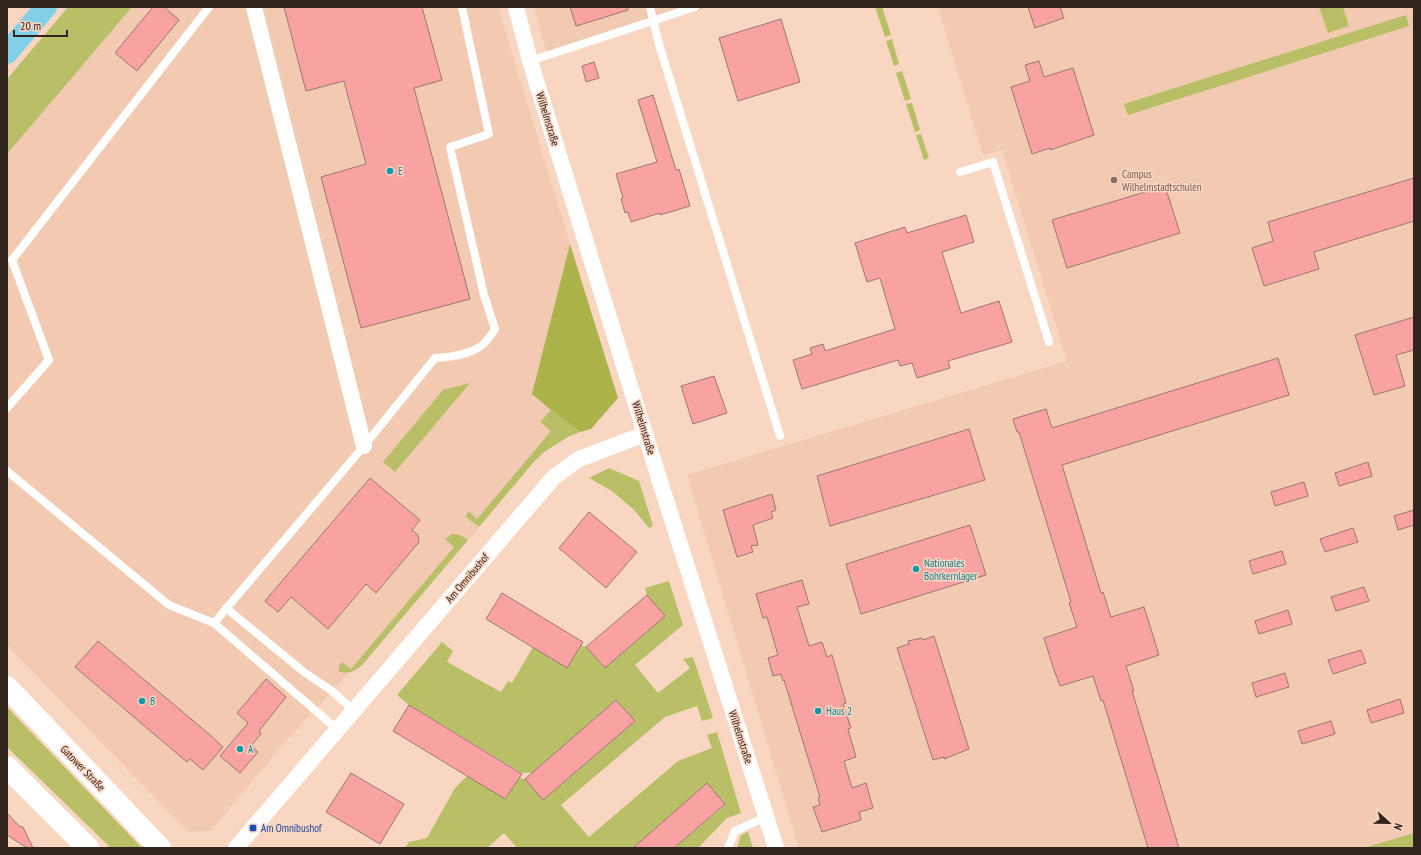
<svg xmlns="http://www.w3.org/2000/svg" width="1421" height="855" viewBox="0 0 1421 855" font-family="'PT Sans Narrow',sans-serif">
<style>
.built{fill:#f2c9b1}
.green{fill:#b8bf66}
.forest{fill:#acb34a}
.building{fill:#f9a2a2;stroke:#9b7675}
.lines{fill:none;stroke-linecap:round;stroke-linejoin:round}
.lane{stroke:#fff;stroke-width:8}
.street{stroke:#fff;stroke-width:16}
.secondary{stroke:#fff;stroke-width:22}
.primary{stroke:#82cfe8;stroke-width:22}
.culture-dot{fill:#0f9aa8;stroke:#f9d6c2;stroke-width:1.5}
.education-dot{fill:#8d6e63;stroke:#f9d6c2;stroke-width:1.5}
.transit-dot{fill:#1a4fb4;stroke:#f9d6c2;stroke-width:1.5}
.labels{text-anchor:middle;stroke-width:3;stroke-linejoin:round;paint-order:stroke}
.street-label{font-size:11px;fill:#31241c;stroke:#f9d6c2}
.culture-label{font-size:11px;fill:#0d838f;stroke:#f9d6c2;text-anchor:start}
.education-label{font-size:11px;fill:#785e54;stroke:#f9d6c2;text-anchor:start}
.transit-label{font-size:11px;fill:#164399;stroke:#f9d6c2;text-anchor:start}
</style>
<rect width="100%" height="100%" fill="#f9d6c2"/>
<g class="built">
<path d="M 132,7 L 498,7 L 570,244 L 533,393 L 551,410 L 540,422 L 551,431 L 537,448 L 532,464 L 370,656 L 362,665 L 357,670 L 349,673 L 287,740 L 210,831 L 188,832 L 7,645 L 7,154 Z"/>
<path d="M 534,7 L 709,7 L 548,58 Z"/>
<path d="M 938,7 L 1414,7 L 1414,833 L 1363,848 L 799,848 L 687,475 L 1067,361 L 1002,150 L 983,155 Z"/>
</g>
<g class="green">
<path d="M 68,7 L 132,7 L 7,154 L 7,79 Z"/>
<path d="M 875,7 L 882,7 L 891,35 L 885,37 Z"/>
<path d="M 1319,7 L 1343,7 L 1349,26 L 1328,33 Z"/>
<path d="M 1406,15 L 1409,26 L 1128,115 L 1124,104 Z"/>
<path d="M 892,39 L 899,64 L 894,66 L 886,41 Z"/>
<path d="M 902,71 L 911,99 L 905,101 L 896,73 Z"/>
<path d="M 912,103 L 920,130 L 915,132 L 906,104 Z"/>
<path d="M 921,134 L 929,158 L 924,160 L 916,135 Z"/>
<path d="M 470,383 L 395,472 L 383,462 L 443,390 Z"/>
<path d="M 551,410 L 580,432 L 568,437 L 544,452 L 532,464 L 479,527 L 466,517 L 468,511 L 477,519 L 551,431 L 540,422 Z"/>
<path d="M 609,468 L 639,481 L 653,526 L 649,528 L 634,510 L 612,491 L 589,478 Z"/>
<path d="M 452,534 L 460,535 L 468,540 L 362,665 C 355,671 348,674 339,672 L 339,667 L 342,662 L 351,669 L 454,547 L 445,539 Z"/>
<path d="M 669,581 L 683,625 L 635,665 L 658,693 L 690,668 L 683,659 L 693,657 L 713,718 L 702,721 L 697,706 L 665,717 L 561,805 L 589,837 L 678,761 L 712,748 L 707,735 L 717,732 L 741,813 L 727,818 L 698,848 L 674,848 L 725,805 L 707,784 L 633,848 L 517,848 L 504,833 L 487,848 L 405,848 L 409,842 L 427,838 L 455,788 L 467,776 L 505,799 L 519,778 L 525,779 L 543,800 L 635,721 L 616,700 L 532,773 L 522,773 L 409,705 L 397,695 L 442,642 L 453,651 L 447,662 L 501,692 L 508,681 L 512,683 L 533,647 L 567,668 L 581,645 L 586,647 L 605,668 L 665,616 L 647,595 L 645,588 Z"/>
<path d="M 7,707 L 142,848 L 111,848 L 7,747 Z"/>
<path d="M 748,832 L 753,848 L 737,848 L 741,835 Z"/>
<path d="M 1414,833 L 1414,848 L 1363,848 Z"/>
</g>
<path class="forest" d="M 570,244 L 618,398 L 591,429 L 580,432 L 551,410 L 532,394 Z"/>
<g class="building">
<path d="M 153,7 L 164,7 L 179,20 L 137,71 L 115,53 Z"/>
<path d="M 284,7 L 422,7 L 442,80 L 414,88 L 470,299 L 361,328 L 321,177 L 366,164 L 344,81 L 306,91 Z"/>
<path d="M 570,7 L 627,7 L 628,10 L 576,26 Z"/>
<path d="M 1028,7 L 1060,7 L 1064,18 L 1035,28 Z"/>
<path d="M 781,19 L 800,82 L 738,101 L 719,38 Z"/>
<path d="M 1039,61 L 1044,77 L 1073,68 L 1094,135 L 1050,150 L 1050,148 L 1032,154 L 1011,87 L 1030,81 L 1025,65 Z"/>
<path d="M 594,62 L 599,78 L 586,82 L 582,66 Z"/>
<path d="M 653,95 L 676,170 L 679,169 L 690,206 L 660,215 L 660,213 L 631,222 L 628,212 L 625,213 L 621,199 L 623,198 L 616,174 L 657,162 L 638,100 Z"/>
<path d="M 1414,178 L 1414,221 L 1314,252 L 1319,269 L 1264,286 L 1252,248 L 1273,241 L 1268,222 Z"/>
<path d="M 1165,186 L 1180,233 L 1067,268 L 1052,220 Z"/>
<path d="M 966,215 L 974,242 L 942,252 L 961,313 L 999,301 L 1012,342 L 948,361 L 950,368 L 917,378 L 912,363 L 900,366 L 898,360 L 802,389 L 793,360 L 812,354 L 810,348 L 823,344 L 825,351 L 895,329 L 880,278 L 867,282 L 855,243 L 905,227 L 907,233 Z"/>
<path d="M 1414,317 L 1414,350 L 1396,355 L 1405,386 L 1374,395 L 1355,335 Z"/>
<path d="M 1278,358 L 1289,395 L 1062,465 L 1101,593 L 1103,592 L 1111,617 L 1144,607 L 1159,655 L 1126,666 L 1134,691 L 1132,691 L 1179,848 L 1148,848 L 1103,700 L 1101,701 L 1093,676 L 1060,686 L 1053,667 L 1044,638 L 1077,627 L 1069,603 L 1071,602 L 1019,432 L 1017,432 L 1013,419 L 1046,409 L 1052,428 Z"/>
<path d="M 714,376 L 727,413 L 693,424 L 681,386 Z"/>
<path d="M 969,429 L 985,480 L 830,526 L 817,476 Z"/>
<path d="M 1368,462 L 1372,476 L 1339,486 L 1335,473 Z"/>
<path d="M 370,478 L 420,520 L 412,530 L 418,535 L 419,542 L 376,593 L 366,584 L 328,629 L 291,597 L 278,612 L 265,601 Z"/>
<path d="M 1304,482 L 1308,496 L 1275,506 L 1271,492 Z"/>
<path d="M 772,494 L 776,510 L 771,512 L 773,518 L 753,525 L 758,545 L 751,546 L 753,552 L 737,557 L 723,510 Z"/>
<path d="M 1414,510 L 1414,525 L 1398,530 L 1394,516 Z"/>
<path d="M 589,512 L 637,552 L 606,588 L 559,548 Z"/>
<path d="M 970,525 L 986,575 L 861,614 L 846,564 Z"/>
<path d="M 1353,528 L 1358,542 L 1325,552 L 1320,539 Z"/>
<path d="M 1282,551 L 1286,564 L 1253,574 L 1249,561 Z"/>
<path d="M 802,580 L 809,604 L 797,607 L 809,646 L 822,642 L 827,657 L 832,655 L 846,703 L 843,704 L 851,728 L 848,729 L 856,757 L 844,761 L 852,788 L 866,783 L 873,808 L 859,812 L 861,820 L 822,832 L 813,807 L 820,805 L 818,798 L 820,797 L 784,680 L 783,681 L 781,674 L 773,676 L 768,658 L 778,655 L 767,617 L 763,618 L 756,594 Z"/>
<path d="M 1364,587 L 1369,601 L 1336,611 L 1331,597 Z"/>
<path d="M 502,593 L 583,642 L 567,668 L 486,619 Z"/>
<path d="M 647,595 L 665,616 L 605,668 L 586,647 Z"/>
<path d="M 1288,610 L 1292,624 L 1259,634 L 1255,621 Z"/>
<path d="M 934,636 L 969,749 L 944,759 L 944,757 L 933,760 L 897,648 L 909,644 L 908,641 L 922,638 L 923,640 Z"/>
<path d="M 98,641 L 209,734 L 223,747 L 203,770 L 190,759 L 187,762 L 75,667 Z"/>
<path d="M 1361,650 L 1366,663 L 1333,674 L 1328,660 Z"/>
<path d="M 1285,673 L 1289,687 L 1256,697 L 1252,683 Z"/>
<path d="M 266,679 L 286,697 L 259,731 L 261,734 L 251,746 L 258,752 L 240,773 L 220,756 L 248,723 L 237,713 Z"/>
<path d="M 1400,699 L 1404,713 L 1371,723 L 1367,710 Z"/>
<path d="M 616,700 L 635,721 L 543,800 L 525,779 Z"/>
<path d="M 409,705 L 522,774 L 505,799 L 393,731 Z"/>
<path d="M 1331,721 L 1335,734 L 1302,744 L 1298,731 Z"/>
<path d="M 351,773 L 404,804 L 380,844 L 326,812 Z"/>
<path d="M 707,783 L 725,804 L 674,848 L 633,848 Z"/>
<path d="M 7,813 L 19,826 L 23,827 L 33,848 L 27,848 L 7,835 Z"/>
</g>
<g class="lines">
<g class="lane">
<path d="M 650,7 L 659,44 L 780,436"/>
<path d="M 530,61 L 695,7"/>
<path d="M 960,172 L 993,162 L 1049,342"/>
<path d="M 7,408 L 49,360 L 12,260 L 209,7"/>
<path d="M 7,471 L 169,605 L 214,623 L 364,446 L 435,358 C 451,357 468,355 481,346 C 487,342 491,335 495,329 L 484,295 L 450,147 L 489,134 L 462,7"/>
<path d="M 226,608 L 304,672 L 332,691 L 354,711"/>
<path d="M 214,623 L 338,730"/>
<path d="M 728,848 L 735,831 L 766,817"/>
</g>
<g class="street">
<path d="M 254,7 L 364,446"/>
<path d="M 516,7 L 530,61 L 645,434 L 776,848"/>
<path d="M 236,848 L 554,477 L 579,459 L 645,434"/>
</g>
<g class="secondary">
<path d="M 7,687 L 160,848"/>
<path d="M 7,767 L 88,848"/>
</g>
<path class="primary" d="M 7,53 L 46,7"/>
</g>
<g class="culture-dot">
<circle cx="390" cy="171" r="4"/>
<circle cx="916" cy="569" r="4"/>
<circle cx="142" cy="701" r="4"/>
<circle cx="818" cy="711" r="4"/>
<circle cx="240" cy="749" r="4"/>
</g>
<circle class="education-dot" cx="1114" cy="180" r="4"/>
<rect class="transit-dot" x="249" y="824" width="8" height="8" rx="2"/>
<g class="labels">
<g class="street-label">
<text transform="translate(548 119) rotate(73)" y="4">Wilhelmstraße</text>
<text transform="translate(644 428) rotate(73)" y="4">Wilhelmstraße</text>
<text transform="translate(467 578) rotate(-50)" y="4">Am Omnibushof</text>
<text transform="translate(741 737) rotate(72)" y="4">Wilhelmstraße</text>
<text transform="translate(83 768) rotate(46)" y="4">Gatower Straße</text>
</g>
<g class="culture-label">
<text x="398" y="175">E</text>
<text x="924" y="567">Nationales<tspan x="924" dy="13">Bohrkernlager</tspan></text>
<text x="150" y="705">B</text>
<text x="826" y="715">Haus 2</text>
<text x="248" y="753">A</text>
</g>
<g class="education-label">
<text x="1122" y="178">Campus<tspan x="1122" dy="13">Wilhelmstadtschulen</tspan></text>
</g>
<g class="transit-label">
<text x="261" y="832">Am Omnibushof</text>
</g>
</g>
<rect width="1421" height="855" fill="none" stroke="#31241c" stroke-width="16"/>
<g transform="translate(1389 823) rotate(112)" stroke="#f9d6c2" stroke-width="3" paint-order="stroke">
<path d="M0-3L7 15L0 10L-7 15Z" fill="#31241c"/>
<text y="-6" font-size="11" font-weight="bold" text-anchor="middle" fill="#31241c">N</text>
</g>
<path d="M14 30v6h53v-6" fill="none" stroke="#31241c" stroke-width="2"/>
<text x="20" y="30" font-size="12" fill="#31241c" stroke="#f9d6c2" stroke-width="3" paint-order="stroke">20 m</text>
</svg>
